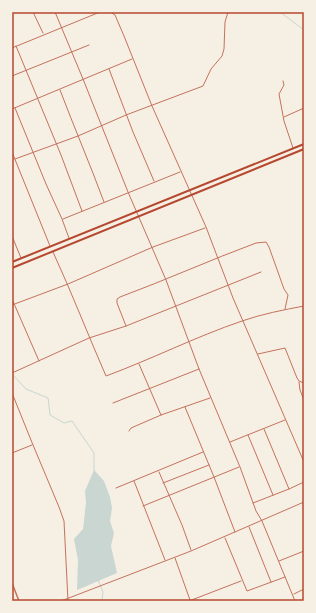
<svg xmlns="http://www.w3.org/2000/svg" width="316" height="613" viewBox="0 0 316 613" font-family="Figtree,sans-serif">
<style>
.water{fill:#c9d6d2}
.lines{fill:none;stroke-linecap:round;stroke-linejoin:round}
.stream{stroke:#c9d6d2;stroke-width:1}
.minor{stroke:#c5725c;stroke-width:1}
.tertiary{stroke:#c5725c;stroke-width:1.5}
.trunk{stroke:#b5482f;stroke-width:2}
.neatline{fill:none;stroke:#b5482f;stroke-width:1.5}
</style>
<rect width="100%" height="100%" fill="#f6efe4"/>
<path class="water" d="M 94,470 L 104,481 L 110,497 L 112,508 L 110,521 L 114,533 L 111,546 L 117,573 L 77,590 L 78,560 L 74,539 L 83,529 L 86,503 L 85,491 Z"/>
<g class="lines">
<g class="stream">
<path d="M 280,12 L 304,30"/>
<path d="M 12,374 L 26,389 L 48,398 L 50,415 L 64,423 L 72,421 L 94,453 L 94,471"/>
<path d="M 98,580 L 103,592 L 102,601"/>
</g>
<g class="minor">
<path d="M 33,12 L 43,33"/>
<path d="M 55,12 L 83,79 L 128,192 L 166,280 L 199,369 L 240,467 L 256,511 L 262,521 L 295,601"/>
<path d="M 110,12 L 115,15 L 124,36 L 152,106 L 206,227 L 233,298 L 304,462"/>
<path d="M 16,46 L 61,155 L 82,211"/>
<path d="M 12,48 L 100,12"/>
<path d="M 109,69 L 133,132 L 154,181"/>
<path d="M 12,76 L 89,45"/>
<path d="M 283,81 L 284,85 L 279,94 L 284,121 L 293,148"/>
<path d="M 60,90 C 74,127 90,164 104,202"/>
<path d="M 15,108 L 46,184 L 62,219 L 69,238"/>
<path d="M 12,109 L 132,59"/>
<path d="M 284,117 L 304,108"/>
<path d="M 12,152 L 50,246"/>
<path d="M 15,159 L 78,136 L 126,115 L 203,86 L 211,69 L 222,56 L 224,49 L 225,22 L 228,12"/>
<path d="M 63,219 L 180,172"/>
<path d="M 12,236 L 21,258"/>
<path d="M 53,252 C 72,293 88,335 106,376 C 152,359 195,337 242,321 C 262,314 283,310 304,306"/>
<path d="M 12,299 L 39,361"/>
<path d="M 12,305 L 68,284 L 153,247 L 205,228"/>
<path d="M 126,326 L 117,303 L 117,299 L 120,297 C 166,280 210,260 256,243 L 266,242 L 269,247 L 284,289 L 288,295 L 285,309"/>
<path d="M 258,354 L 285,348 L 297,378 L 299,381 L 304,383"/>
<path d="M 139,364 L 161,415"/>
<path d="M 12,373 L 89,338 L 126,326 L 261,272"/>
<path d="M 299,382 L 300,390 L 304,400"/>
<path d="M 12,393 L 33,445 L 59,507 L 64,521 L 68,601"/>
<path d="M 113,403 L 199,369"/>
<path d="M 185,407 L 214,477 L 235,532"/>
<path d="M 264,429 L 289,489 L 304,482"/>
<path d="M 129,431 L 131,428 L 161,415 L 210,398"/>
<path d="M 248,435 L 273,495"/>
<path d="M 230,442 L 285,420"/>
<path d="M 12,453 L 32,445"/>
<path d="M 159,472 L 182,525 L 191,550"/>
<path d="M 134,481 L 165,560"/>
<path d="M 163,483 L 209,465"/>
<path d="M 116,488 L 203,452"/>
<path d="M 253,503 L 289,489"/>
<path d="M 143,506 L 239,467"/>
<path d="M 249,527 L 271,582"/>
<path d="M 225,538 L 247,591 L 285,577"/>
<path d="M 175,558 L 190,600"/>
<path d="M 279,561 L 304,551"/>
<path d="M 294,594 L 304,589"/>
<path d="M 61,601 L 191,551 L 304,502"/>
<path d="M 189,601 L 241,581"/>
</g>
<path class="tertiary" d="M 12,583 L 19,601"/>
<g class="trunk">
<path d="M 12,262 L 304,144"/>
<path d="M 12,268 L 304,149"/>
</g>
</g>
<rect width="316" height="613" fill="none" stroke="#f6efe4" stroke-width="26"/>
<rect x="13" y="13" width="290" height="587" class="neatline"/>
</svg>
